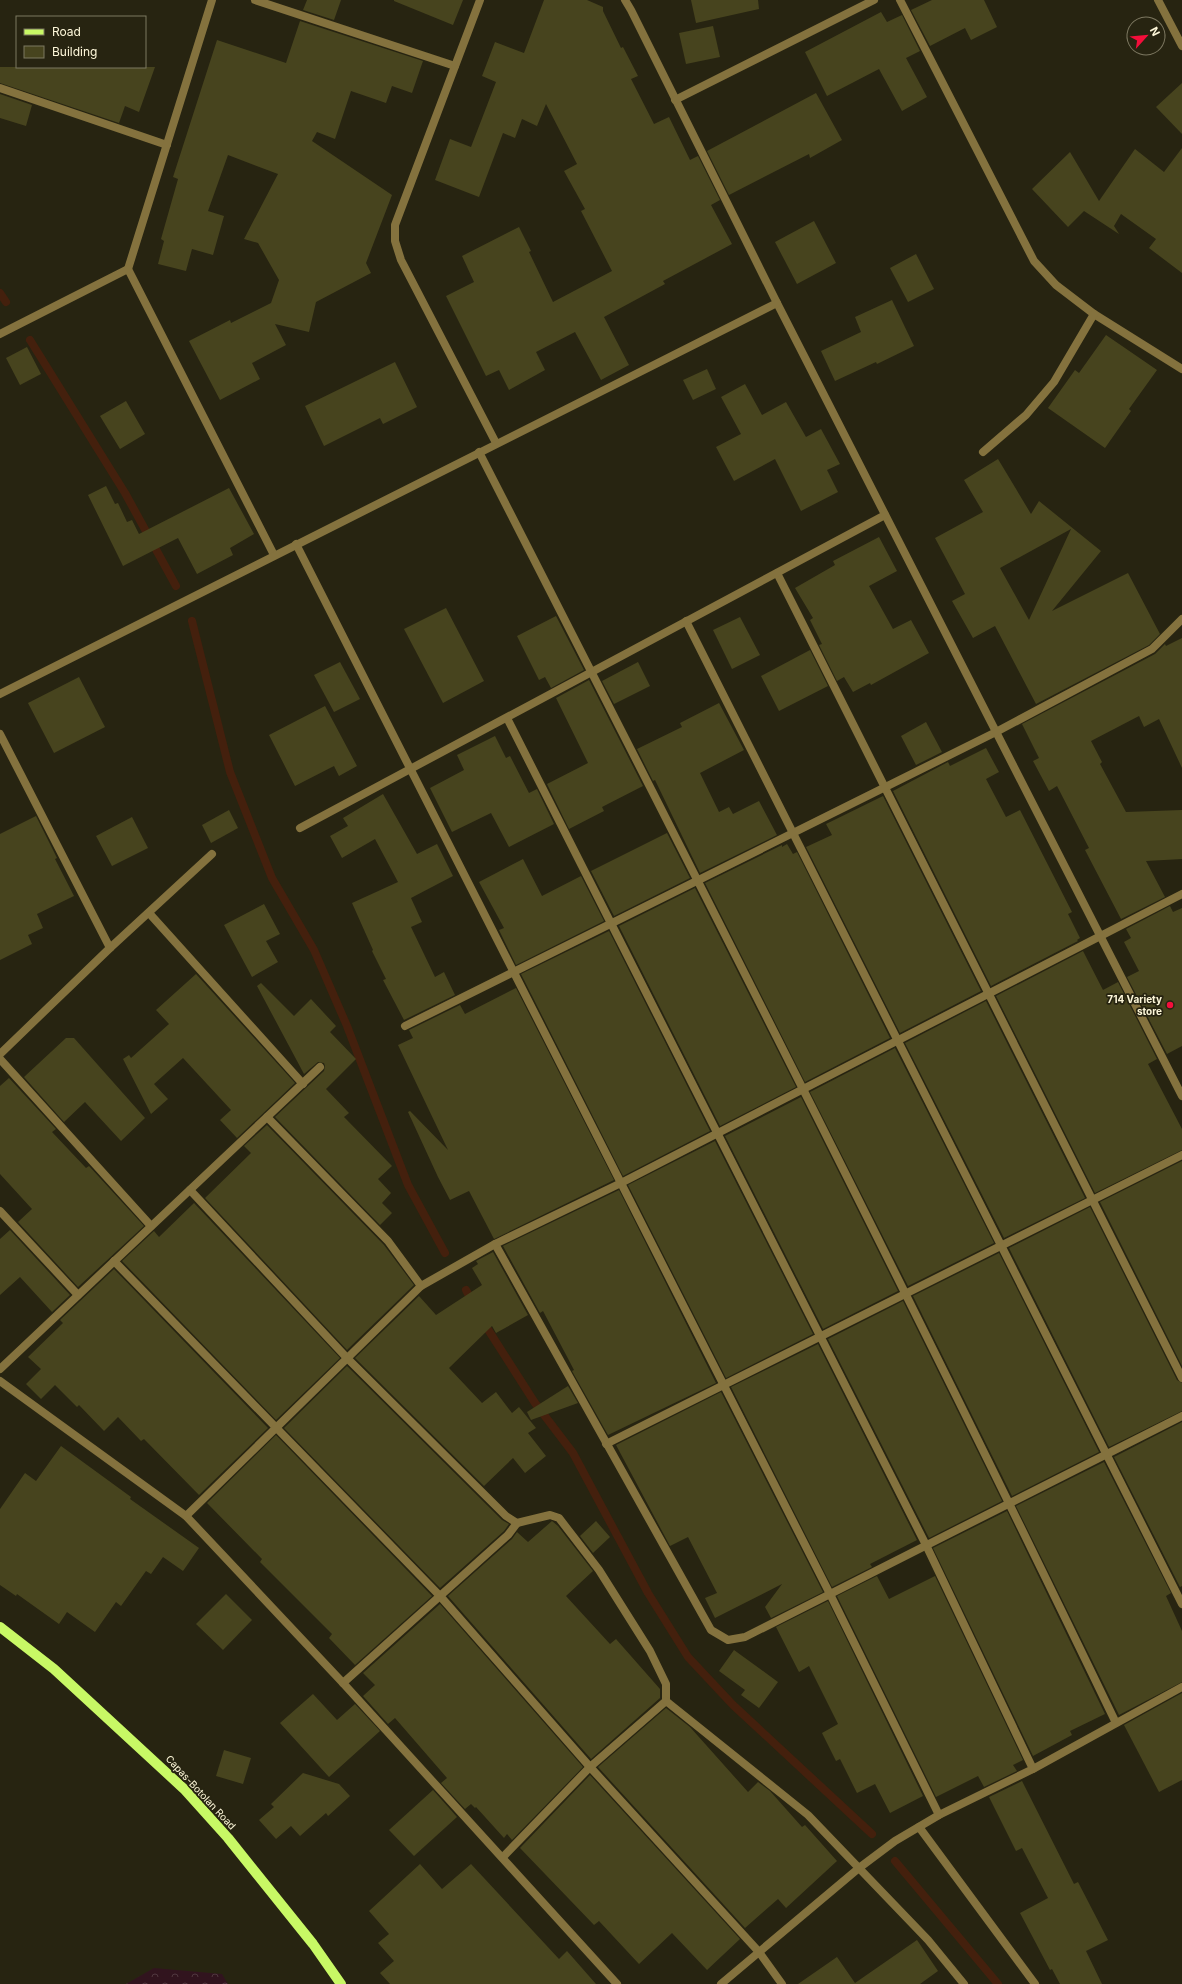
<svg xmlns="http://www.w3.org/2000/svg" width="1182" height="1984" viewBox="0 0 1182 1984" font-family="Inter,sans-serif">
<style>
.forest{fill:url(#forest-crowns)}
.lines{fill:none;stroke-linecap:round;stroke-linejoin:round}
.stream{stroke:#44200d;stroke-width:8}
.building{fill:#47441e;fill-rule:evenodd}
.street{stroke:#84723e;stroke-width:8}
.primary{stroke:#c8f865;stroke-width:10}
.poi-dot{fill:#f40e3b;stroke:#272411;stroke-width:1.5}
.labels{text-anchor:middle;stroke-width:3.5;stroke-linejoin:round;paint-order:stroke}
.poi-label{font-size:10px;font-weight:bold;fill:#fdf7d9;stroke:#272411;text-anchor:end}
.street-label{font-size:10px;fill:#fdf7d9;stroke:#272411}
</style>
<defs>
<pattern id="forest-crowns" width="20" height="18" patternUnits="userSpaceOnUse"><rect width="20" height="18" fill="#31141e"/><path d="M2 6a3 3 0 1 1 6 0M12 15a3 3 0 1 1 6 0" fill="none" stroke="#50373e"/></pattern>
</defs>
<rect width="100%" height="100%" fill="#272411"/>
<path class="forest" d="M 154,1968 L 222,1974 L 228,1984 L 126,1984 Z"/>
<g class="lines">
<g class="stream">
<path d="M 0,293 L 6,302"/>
<path d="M 30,340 L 125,493 L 176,586"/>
<path d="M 192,621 L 230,772 L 272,878 L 314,950 L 347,1026 L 408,1185 L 445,1253"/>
<path d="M 466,1290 L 473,1303"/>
<path d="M 482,1320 L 535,1403 L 573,1453 L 648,1593 L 688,1657 L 733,1705 L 872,1834"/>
<path d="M 895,1861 L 998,1984"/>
</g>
</g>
<g class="building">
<path d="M 307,0 L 341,0 L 334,20 L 303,10 Z"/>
<path d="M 394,0 L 463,0 L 453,25 L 394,1 Z"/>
<path d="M 544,0 L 587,0 L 603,7 L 603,11 L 621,48 L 623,47 L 638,76 L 631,79 L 654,124 L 669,117 L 690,160 L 698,156 L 720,200 L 711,205 L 732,244 L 663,281 L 665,284 L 604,317 L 629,365 L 601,380 L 575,332 L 536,352 L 545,370 L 509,390 L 499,370 L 486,376 L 446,296 L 474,282 L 462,256 L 519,227 L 531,251 L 529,252 L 553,302 L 612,271 L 581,211 L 585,209 L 564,171 L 577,164 L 546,104 L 537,126 L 522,119 L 515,138 L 503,133 L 479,197 L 435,180 L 450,139 L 471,147 L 496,82 L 482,76 L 495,42 L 524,53 Z"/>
<path d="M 691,0 L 758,0 L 759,9 L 696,23 Z"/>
<path d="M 932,0 L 984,0 L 997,27 L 971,40 L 965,28 L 930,46 L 911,10 Z"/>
<path d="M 881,12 L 887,22 L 902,15 L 920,51 L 906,58 L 927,97 L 902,111 L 879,69 L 827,96 L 805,52 Z"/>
<path d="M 300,21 L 423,61 L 412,93 L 392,86 L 386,103 L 351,91 L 335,139 L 317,132 L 312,141 L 392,195 L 366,263 L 371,273 L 316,302 L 309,332 L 275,324 L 286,345 L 252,363 L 260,379 L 220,400 L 189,341 L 230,320 L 231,323 L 271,303 L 279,280 L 258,243 L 244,239 L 278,174 L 228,155 L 208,211 L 224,216 L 213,255 L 192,249 L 186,271 L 158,264 L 164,241 L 161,239 L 178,179 L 173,177 L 217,40 L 286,63 Z"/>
<path d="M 713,26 L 720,57 L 686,64 L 679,33 Z"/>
<path d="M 0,67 L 155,67 L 139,112 L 125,106 L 119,123 L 0,83 Z"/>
<path d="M 1182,83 L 1182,134 L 1156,107 Z"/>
<path d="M 816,93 L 842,140 L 810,158 L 809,154 L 729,195 L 707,151 Z"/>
<path d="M 0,94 L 32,105 L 26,126 L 0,118 Z"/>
<path d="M 1182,148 L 1182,273 L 1149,248 L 1156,239 L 1121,214 L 1114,226 L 1119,234 L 1084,211 L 1068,227 L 1032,189 L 1070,152 L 1099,201 L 1135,149 L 1164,172 Z"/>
<path d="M 814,221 L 836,263 L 797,284 L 775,242 Z"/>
<path d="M 916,254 L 934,289 L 908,302 L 890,268 Z"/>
<path d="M 892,300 L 914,346 L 877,364 L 876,362 L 835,381 L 821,351 L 861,332 L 855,317 Z"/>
<path d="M 1106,335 L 1157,370 L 1129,409 L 1131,411 L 1105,448 L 1048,408 L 1075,370 L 1079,373 Z"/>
<path d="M 27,347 L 41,374 L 20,385 L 6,358 Z"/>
<path d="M 395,362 L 417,407 L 383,424 L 380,418 L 324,446 L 305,406 Z"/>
<path d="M 707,369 L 716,389 L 693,400 L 683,380 Z"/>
<path d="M 745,384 L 762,415 L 786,402 L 806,437 L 821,429 L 840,464 L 827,470 L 838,492 L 801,511 L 775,459 L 734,481 L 716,447 L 741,434 L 721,397 Z"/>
<path d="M 126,401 L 145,434 L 120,449 L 100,416 Z"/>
<path d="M 998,459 L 1031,514 L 1039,501 L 1101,551 L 1052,611 L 1128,573 L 1160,634 L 1149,645 L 1036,704 L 995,626 L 973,638 L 952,601 L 965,594 L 935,538 L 983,512 L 964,480 ZM 1071,529 L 1029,620 L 1000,568 Z"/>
<path d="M 106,486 L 115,504 L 118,503 L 127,522 L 132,520 L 139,534 L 229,488 L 254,534 L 230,548 L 233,555 L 197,574 L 178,538 L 123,566 L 88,495 Z"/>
<path d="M 879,537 L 897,571 L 869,586 L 893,629 L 911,620 L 929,653 L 871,685 L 870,683 L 853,692 L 844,677 L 837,681 L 819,645 L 822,644 L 810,620 L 813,618 L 795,588 L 835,565 L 833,561 Z"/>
<path d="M 446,608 L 484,681 L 443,703 L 404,629 Z"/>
<path d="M 556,616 L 584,670 L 551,688 L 545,677 L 539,680 L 517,636 Z"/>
<path d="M 740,617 L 760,655 L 732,669 L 713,630 Z"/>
<path d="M 1182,638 L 1182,768 L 1159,719 L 1144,727 L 1139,716 L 1091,741 L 1102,762 L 1100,764 L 1126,812 L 1182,810 L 1182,859 L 1146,861 L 1165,897 L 1121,919 L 1085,850 L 1089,848 L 1057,786 L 1049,791 L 1033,761 L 1039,758 L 1022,724 L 1155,654 L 1165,644 L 1166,646 Z"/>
<path d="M 810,650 L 828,686 L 779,711 L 761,676 Z"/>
<path d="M 340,662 L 360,699 L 334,712 L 314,675 Z"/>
<path d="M 638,662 L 650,686 L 614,704 L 602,681 Z"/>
<path d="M 79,677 L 105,727 L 54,753 L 28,703 Z"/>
<path d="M 589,680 L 643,786 L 602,807 L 604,811 L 569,829 L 547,784 L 588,763 L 556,698 Z"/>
<path d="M 719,703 L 744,750 L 700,773 L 719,812 L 729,807 L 733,814 L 759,801 L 777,835 L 700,873 L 655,780 L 653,781 L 637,749 L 682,727 L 680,723 Z"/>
<path d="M 325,706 L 357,766 L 339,776 L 334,766 L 295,786 L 269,735 Z"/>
<path d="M 926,722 L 942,752 L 916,765 L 901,736 Z"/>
<path d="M 495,736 L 506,758 L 510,756 L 529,793 L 537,789 L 554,824 L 509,847 L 491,813 L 452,832 L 430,788 L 464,770 L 457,755 Z"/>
<path d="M 986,748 L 999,772 L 986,779 L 1006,817 L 1020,810 L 1072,912 L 1068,914 L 1080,938 L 1077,940 L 1078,941 L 991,986 L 893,791 L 948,762 L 950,766 Z"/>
<path d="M 383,794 L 417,854 L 437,844 L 453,876 L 411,898 L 422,922 L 411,927 L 435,977 L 444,972 L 455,995 L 404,1020 L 383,980 L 386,979 L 372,951 L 373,950 L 352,903 L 398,882 L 375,839 L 342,858 L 330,836 L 348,826 L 343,818 Z"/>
<path d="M 883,796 L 981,991 L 900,1033 L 806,847 L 832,835 L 826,824 Z"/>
<path d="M 229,810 L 238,828 L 211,843 L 202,825 Z"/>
<path d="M 36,816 L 57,858 L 55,859 L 74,896 L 37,914 L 43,928 L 28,935 L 32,944 L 0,960 L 0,834 Z"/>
<path d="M 132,817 L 148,848 L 112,866 L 96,836 Z"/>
<path d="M 667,833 L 690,878 L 614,916 L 591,871 Z"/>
<path d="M 787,844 L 793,854 L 797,852 L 890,1038 L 805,1082 L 705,883 L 782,845 L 782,847 Z"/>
<path d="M 523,859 L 542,896 L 581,876 L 604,921 L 516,965 L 499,930 L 504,928 L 479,882 Z"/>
<path d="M 695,888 L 796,1087 L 720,1126 L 619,926 Z"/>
<path d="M 264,904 L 280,934 L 266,941 L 278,962 L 252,977 L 224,925 Z"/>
<path d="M 1170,906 L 1173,912 L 1182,908 L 1182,1046 L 1167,1054 L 1127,977 L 1139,971 L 1124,942 L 1131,938 L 1126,929 Z"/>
<path d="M 609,931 L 710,1131 L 623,1176 L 521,974 Z"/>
<path d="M 1083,951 L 1103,990 L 1118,982 L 1157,1059 L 1148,1064 L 1182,1129 L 1182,1150 L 1095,1193 L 996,996 Z"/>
<path d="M 196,974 L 295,1083 L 237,1138 L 220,1120 L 231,1110 L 183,1058 L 154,1084 L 168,1099 L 151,1114 L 123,1059 L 129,1055 L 131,1058 L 169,1024 L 156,1010 Z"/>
<path d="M 261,983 L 294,1016 L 311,999 L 336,1026 L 330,1032 L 356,1059 L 326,1089 L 349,1113 L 344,1117 L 392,1166 L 378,1179 L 391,1193 L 382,1203 L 392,1213 L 380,1225 L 275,1117 L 324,1071 L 325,1066 L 324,1063 L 318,1062 L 304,1074 L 257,986 Z"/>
<path d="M 516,988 L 614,1180 L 494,1239 L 469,1191 L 450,1200 L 438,1177 L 408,1112 L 410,1111 L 448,1150 L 398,1045 L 413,1038 L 409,1030 L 460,1005 L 465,1014 Z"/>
<path d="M 986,1001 L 1085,1198 L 1004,1238 L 905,1043 Z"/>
<path d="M 66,1038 L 74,1038 L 145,1118 L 121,1141 L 85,1102 L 64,1122 L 24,1077 Z"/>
<path d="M 895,1048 L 994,1243 L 908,1286 L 810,1092 Z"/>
<path d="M 9,1078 L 56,1129 L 52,1132 L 86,1168 L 89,1166 L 144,1226 L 78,1287 L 18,1222 L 32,1209 L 0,1174 L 0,1086 Z"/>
<path d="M 801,1097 L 898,1291 L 823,1329 L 725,1136 Z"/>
<path d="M 267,1125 L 384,1245 L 414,1285 L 347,1350 L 205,1198 L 251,1153 L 244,1146 Z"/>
<path d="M 715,1141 L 813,1334 L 726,1378 L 628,1185 Z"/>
<path d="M 1182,1161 L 1182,1366 L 1100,1202 Z"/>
<path d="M 619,1190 L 716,1383 L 608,1435 L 572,1371 L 574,1370 L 543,1311 L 540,1313 L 503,1246 Z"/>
<path d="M 194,1203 L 340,1358 L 276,1420 L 122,1261 L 154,1231 L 159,1237 Z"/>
<path d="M 1090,1207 L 1177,1380 L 1182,1383 L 1182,1411 L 1109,1447 L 1009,1248 Z"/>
<path d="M 10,1230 L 70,1295 L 52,1312 L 20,1277 L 0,1295 L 0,1239 Z"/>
<path d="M 493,1252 L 528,1315 L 496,1333 L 492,1326 L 449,1368 L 482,1403 L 496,1392 L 512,1413 L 519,1407 L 536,1428 L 528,1433 L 546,1456 L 525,1473 L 513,1458 L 484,1486 L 355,1358 L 419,1296 L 436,1315 L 482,1285 L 472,1268 L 478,1264 L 476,1261 Z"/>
<path d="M 999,1253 L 1099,1452 L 1012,1496 L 913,1296 Z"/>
<path d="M 114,1269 L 268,1428 L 199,1495 L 144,1439 L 141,1441 L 118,1417 L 104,1431 L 79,1405 L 77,1407 L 55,1385 L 41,1399 L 26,1384 L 41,1369 L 28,1357 L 63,1323 L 60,1320 Z"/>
<path d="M 903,1301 L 1002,1501 L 929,1538 L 828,1339 Z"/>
<path d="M 818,1344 L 917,1540 L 870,1564 L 872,1567 L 832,1587 L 731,1387 Z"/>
<path d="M 347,1366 L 502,1520 L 509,1524 L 504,1531 L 440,1588 L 284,1428 Z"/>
<path d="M 568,1386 L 578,1403 L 531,1420 L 527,1412 Z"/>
<path d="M 721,1392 L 823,1592 L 771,1618 L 765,1607 L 782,1584 L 715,1618 L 705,1598 L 717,1593 L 688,1537 L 670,1546 L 616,1445 Z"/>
<path d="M 1182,1422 L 1182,1586 L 1180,1587 L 1114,1457 Z"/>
<path d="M 276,1435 L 432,1596 L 355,1665 L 329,1638 L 332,1634 L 260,1562 L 262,1559 L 207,1503 Z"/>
<path d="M 61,1446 L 131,1497 L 130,1499 L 199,1548 L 183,1571 L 163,1557 L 151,1574 L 146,1571 L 121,1606 L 116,1602 L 95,1632 L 67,1612 L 59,1624 L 17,1594 L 16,1596 L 0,1585 L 0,1509 L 25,1473 L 36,1481 Z"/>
<path d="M 1104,1462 L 1171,1593 L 1166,1596 L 1182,1631 L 1182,1682 L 1119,1715 L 1016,1506 Z"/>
<path d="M 1007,1511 L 1105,1714 L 1070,1731 L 1072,1735 L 1033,1756 L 933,1548 Z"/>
<path d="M 552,1521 L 558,1526 L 593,1571 L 566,1596 L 610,1644 L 616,1639 L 660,1689 L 660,1698 L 591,1759 L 448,1596 L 512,1539 L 517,1532 L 528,1542 Z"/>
<path d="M 596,1521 L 610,1537 L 593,1553 L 580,1536 Z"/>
<path d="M 877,1576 L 889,1599 L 935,1576 L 1023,1760 L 1013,1765 L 1017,1771 L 984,1787 L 978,1776 L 936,1797 L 837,1596 Z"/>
<path d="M 226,1594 L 252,1620 L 223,1650 L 196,1624 Z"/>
<path d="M 828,1601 L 923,1796 L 890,1813 L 875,1784 L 857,1793 L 840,1759 L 836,1761 L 822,1733 L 838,1724 L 809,1666 L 799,1672 L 776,1627 Z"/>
<path d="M 440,1604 L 583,1767 L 512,1840 L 507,1834 L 504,1838 L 476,1807 L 475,1808 L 471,1804 L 465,1809 L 441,1783 L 447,1778 L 395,1718 L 388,1724 L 363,1696 L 375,1685 L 363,1673 Z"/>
<path d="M 734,1650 L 778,1682 L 759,1708 L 741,1695 L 745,1690 L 719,1671 Z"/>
<path d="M 1182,1693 L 1182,1780 L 1159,1792 L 1124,1725 Z"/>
<path d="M 313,1694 L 337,1720 L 355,1704 L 380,1731 L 329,1777 L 280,1723 Z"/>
<path d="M 666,1708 L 690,1727 L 748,1792 L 758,1782 L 770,1791 L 802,1827 L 805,1825 L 837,1861 L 786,1908 L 778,1899 L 745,1928 L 598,1767 Z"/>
<path d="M 224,1750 L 251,1758 L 243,1784 L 216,1776 Z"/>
<path d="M 303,1773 L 339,1784 L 350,1796 L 328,1816 L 326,1813 L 300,1836 L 291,1826 L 276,1839 L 259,1820 L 274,1807 L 271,1804 Z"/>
<path d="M 590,1775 L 740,1939 L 707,1970 L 672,1933 L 639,1964 L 599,1921 L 594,1925 L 520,1848 Z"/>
<path d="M 1022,1781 L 1074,1884 L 1078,1882 L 1108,1940 L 1086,1951 L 1102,1984 L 1060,1984 L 1052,1969 L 1050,1970 L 1020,1913 L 1048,1898 L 1022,1848 L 1016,1851 L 989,1797 Z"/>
<path d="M 433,1790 L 457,1817 L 414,1856 L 389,1830 Z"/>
<path d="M 420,1864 L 442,1889 L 471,1864 L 559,1959 L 567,1951 L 596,1984 L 390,1984 L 380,1973 L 394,1961 L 378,1943 L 389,1934 L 369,1911 Z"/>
<path d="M 917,1940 L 938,1971 L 920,1984 L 798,1984 L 837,1957 L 855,1983 Z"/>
</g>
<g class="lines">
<g class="street">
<path d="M 255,0 L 455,66"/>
<path d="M 480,0 L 395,225 L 395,241 L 401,260 L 496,443"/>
<path d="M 625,0 L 631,10 L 777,303 L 1182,1096"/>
<path d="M 900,0 L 1034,261 L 1056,285 L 1094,314 L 1182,369"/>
<path d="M 1158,0 L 1182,46"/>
<path d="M 0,88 L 167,145"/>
<path d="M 675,100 L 874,0"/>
<path d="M 128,269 L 212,0"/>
<path d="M 0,334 L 128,269 L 274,555"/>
<path d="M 479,452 C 695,874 910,1296 1116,1723"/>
<path d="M 983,452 L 1026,415 L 1054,382 L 1094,314"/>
<path d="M 296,544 L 830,1594 L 939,1815"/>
<path d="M 777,573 L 1182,1378"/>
<path d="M 686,621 L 1182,1604"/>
<path d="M 0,694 L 777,303"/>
<path d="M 507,718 L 926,1545 L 1033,1769"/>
<path d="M 0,734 L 110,948"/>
<path d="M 300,828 L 885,515"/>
<path d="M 149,913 L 303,1084"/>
<path d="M 405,1026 L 996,732 L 1152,649 L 1182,619"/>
<path d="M 0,1054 L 110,948 L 212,854"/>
<path d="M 0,1059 L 151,1226"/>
<path d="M 267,1117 L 388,1241 L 421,1286"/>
<path d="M 190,1190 L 347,1358 L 506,1516 L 517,1523 L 550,1515 L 559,1518 L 599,1570 L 650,1651 L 666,1684 L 666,1701 L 590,1767 L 503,1857"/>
<path d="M 0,1211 L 78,1295"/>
<path d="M 495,1244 L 711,1630 L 728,1640 L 745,1637 L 1182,1416"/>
<path d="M 114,1261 L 440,1596 L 590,1767 L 759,1952 L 782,1984"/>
<path d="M 0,1369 L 320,1067"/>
<path d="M 0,1381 L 186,1516 L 343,1683 L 617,1984"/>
<path d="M 606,1444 L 1182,1155"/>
<path d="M 186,1516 L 421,1286 L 495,1244 L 621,1183 L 1182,894"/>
<path d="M 343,1683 L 508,1535 L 517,1523"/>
<path d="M 666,1701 L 808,1815 L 928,1940 L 964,1984"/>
<path d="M 919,1827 L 1035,1984"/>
<path d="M 721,1984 L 859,1868 L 895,1841 L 939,1815 L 1033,1769 L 1182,1687"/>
</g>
<path class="primary" d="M 0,1627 L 54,1669 L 184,1789 L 228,1838 L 313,1944 L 341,1984"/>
</g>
<circle class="poi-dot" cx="1170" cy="1005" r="4"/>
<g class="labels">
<g class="poi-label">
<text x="1162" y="1003">714 Variety<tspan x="1162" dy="12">store</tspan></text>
</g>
<g class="street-label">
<text transform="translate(201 1792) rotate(47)" y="4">Capas-Botolan Road</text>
</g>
</g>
<rect x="16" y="16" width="130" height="52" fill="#272411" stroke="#7d7861"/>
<rect x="24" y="29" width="20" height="6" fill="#c8f865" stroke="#7d7861"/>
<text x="52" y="36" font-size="12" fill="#fdf7d9">Road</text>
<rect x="24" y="46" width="20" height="12" fill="#47441e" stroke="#7d7861"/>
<text x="52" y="56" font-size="12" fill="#fdf7d9">Building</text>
<g transform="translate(1146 36) rotate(63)"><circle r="19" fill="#272411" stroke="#7d7861"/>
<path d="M0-3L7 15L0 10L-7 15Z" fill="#f40e3b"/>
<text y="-6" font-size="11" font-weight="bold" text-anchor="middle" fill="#fdf7d9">N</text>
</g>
</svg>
